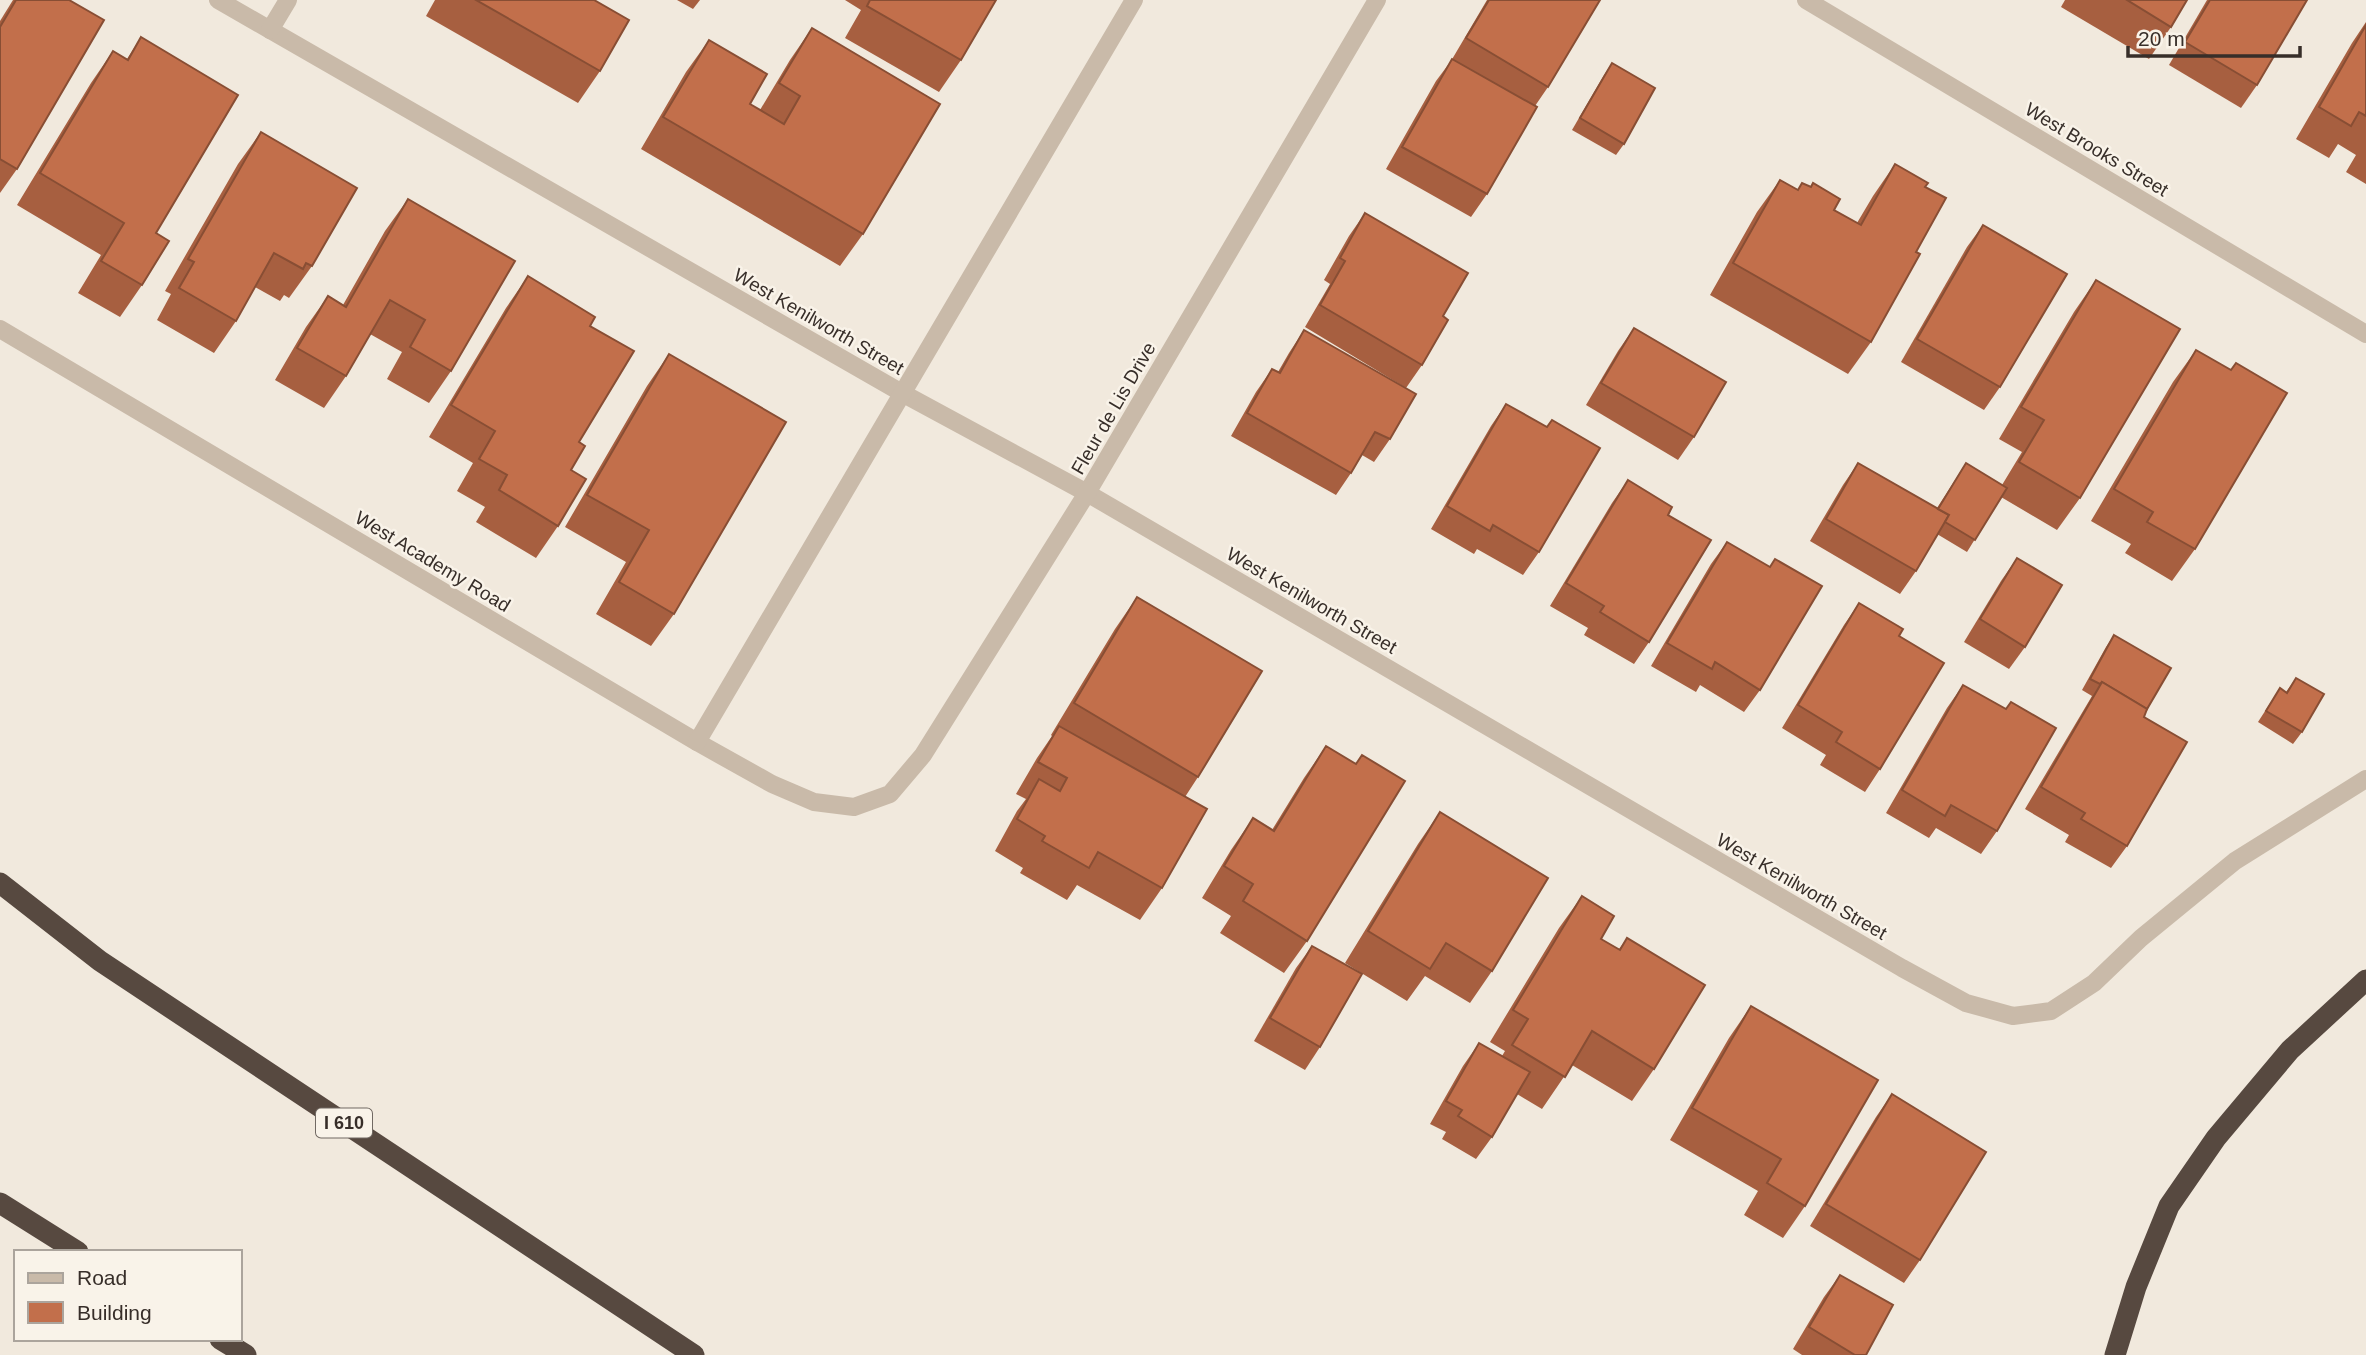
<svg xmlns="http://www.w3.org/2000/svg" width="2366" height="1355" viewBox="0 0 2366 1355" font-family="Arial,sans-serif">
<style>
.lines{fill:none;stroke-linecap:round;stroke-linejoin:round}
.minor{stroke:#c9baa9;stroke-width:18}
.highway{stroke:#574940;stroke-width:21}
.wall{fill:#a75f40}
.building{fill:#c26f4b;stroke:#884e34;stroke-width:2}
.labels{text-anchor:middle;stroke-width:5;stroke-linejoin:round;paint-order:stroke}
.shield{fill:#f9f3e9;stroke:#716963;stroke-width:2}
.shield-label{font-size:18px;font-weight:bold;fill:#372e29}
.street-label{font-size:19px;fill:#372e29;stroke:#f9f3e9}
</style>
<rect width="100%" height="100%" fill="#f1e9dd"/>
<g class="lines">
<g class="minor">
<path d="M 218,0 L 902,393 L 1087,493 L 1902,968 L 1966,1003 L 2013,1016 L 2051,1011 L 2094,983 L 2141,938 L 2235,861 L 2366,779"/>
<path d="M 1806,0 L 2366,334"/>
<path d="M 270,30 L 288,0"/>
<path d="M 0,329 L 697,742 L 772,784 L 814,802 L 854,807 L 890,794 L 923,755 L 1087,493 L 1377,0"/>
<path d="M 697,742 L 1134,0"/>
</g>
<g class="highway">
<path d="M 0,883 L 100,961 L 694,1355"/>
<path d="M 0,1203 L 78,1252"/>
<path d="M 220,1339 L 246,1355"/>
<path d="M 2115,1355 L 2136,1287 L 2169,1206 L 2216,1138 L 2290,1050 L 2366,980"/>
</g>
</g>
<g class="wall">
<path d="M 13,0 L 69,0 L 17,169 L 0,193 L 0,21 Z"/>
<path d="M 435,0 L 594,0 L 600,71 L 578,103 L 426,16 Z"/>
<path d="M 677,0 L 700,0 L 693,9 Z"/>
<path d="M 845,0 L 996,0 L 961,60 L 939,92 L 845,38 L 861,10 Z"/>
<path d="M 1487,0 L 1600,0 L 1548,87 L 1535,106 L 1487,194 L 1471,217 L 1386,169 L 1436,81 L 1451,61 Z"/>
<path d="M 2065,0 L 2187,0 L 2171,27 L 2149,59 L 2061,7 Z"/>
<path d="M 2207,0 L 2307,0 L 2257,85 L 2241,108 L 2169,65 Z"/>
<path d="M 2366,22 L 2366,184 L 2346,172 L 2356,155 L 2338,144 L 2329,158 L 2296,139 L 2352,43 Z"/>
<path d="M 812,28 L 863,234 L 840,266 L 641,149 L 686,72 L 709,40 L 750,104 L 760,110 L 790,60 Z"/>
<path d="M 141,37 L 156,233 L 142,285 L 120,317 L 78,293 L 101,255 L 17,205 L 91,83 L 113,51 L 127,59 Z"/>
<path d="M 1612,63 L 1624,144 L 1616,155 L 1572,130 L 1604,75 Z"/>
<path d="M 261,132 L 312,266 L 289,298 L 284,295 L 280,301 L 255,287 L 236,321 L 214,353 L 157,320 L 171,294 L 165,291 L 238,164 Z"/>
<path d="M 1895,164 L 1925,187 L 1916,252 L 1871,342 L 1848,374 L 1710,295 L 1757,212 L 1780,180 L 1797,190 L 1810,187 L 1813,183 L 1834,210 L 1857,223 L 1873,196 Z"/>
<path d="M 408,199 L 451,371 L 429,403 L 387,379 L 402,352 L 370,334 L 346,376 L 324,408 L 275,380 L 306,327 L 328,296 L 343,305 L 385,231 Z"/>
<path d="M 1365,213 L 1443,316 L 1422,365 L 1406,388 L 1305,327 L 1330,284 L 1324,280 L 1349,236 Z"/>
<path d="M 1983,225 L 2000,387 L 1984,410 L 1901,362 L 1967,247 Z"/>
<path d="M 528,276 L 590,326 L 579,442 L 571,470 L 558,526 L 536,558 L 476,522 L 485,507 L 457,491 L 473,463 L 429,437 L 506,308 Z"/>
<path d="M 2096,280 L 2080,498 L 2057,530 L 2001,497 L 1967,552 L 1937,534 L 1916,571 L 1900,594 L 1810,541 L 1843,485 L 1858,463 L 1937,508 L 1966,463 L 2002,485 L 2022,452 L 1999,439 L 2074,312 Z"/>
<path d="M 1634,328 L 1694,437 L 1678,460 L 1586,405 L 1618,351 Z"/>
<path d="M 1304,330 L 1390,439 L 1374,462 L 1362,455 L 1351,473 L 1336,495 L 1231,436 L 1256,392 L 1272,369 L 1278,372 L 1289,353 Z"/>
<path d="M 2196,350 L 2195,549 L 2172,581 L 2125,553 L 2131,544 L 2091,521 L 2173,382 Z"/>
<path d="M 669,354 L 674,614 L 651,646 L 596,614 L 626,562 L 565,527 L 647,386 Z"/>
<path d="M 1506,404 L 1539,552 L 1523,575 L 1477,549 L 1474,554 L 1431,529 L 1491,426 Z"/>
<path d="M 1628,480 L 1668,515 L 1649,642 L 1634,664 L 1584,635 L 1588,628 L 1550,606 L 1612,503 Z"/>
<path d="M 1727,542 L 1760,690 L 1744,712 L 1700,685 L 1696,692 L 1651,666 L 1711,564 Z"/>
<path d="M 2017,558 L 2025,647 L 2009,669 L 1964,642 L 2001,581 Z"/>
<path d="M 1137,597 L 1198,777 L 1185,797 L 1162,888 L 1140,920 L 1077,885 L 1067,900 L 1020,873 L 1023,868 L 995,851 L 1017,811 L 1026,799 L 1016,794 L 1037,758 L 1052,736 L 1051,735 L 1115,629 Z"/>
<path d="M 1859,603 L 1899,636 L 1880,769 L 1865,792 L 1820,765 L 1826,755 L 1782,728 L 1844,625 Z"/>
<path d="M 2114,635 L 2144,717 L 2127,846 L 2111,868 L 2065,842 L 2069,835 L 2025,809 L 2092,696 L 2082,690 L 2106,647 Z"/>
<path d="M 2296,678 L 2302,732 L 2293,744 L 2258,722 L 2280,688 L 2286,692 Z"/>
<path d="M 1963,685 L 1997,831 L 1981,854 L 1936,828 L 1929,838 L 1886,813 L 1947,708 Z"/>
<path d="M 1326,746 L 1356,764 L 1362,755 L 1307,941 L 1284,973 L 1220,933 L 1231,916 L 1202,898 L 1231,850 L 1253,818 L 1272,830 L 1304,778 Z"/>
<path d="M 1440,812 L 1492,971 L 1470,1003 L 1425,976 L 1407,1001 L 1345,963 L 1418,844 Z"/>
<path d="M 1582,896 L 1601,939 L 1619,949 L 1627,938 L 1654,1069 L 1632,1101 L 1572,1065 L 1542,1109 L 1517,1094 L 1492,1137 L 1476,1159 L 1442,1139 L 1446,1132 L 1430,1124 L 1463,1066 L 1479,1043 L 1502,1056 L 1505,1051 L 1490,1042 L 1559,928 Z"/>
<path d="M 1312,946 L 1320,1047 L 1305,1070 L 1254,1041 L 1296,968 Z"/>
<path d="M 1751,1006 L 1805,1206 L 1783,1238 L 1744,1215 L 1758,1191 L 1670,1140 L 1729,1038 Z"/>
<path d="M 1892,1094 L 1920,1260 L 1904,1283 L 1810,1226 L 1876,1117 Z"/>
<path d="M 1840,1275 L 1866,1355 L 1802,1355 L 1793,1349 L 1824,1297 Z"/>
</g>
<g class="building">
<path d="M 16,0 L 69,0 L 104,20 L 17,169 L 0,159 L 0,27 Z"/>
<path d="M 476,0 L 594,0 L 629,20 L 600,71 Z"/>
<path d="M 870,0 L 996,0 L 961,60 L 867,6 Z"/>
<path d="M 1489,0 L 1600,0 L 1548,87 L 1466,38 Z"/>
<path d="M 2127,0 L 2187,0 L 2171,27 Z"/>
<path d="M 2210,0 L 2307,0 L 2257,85 L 2185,42 Z"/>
<path d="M 2366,25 L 2366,116 L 2359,112 L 2351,126 L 2319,107 Z"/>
<path d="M 812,28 L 940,104 L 863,234 L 663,117 L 709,40 L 767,74 L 750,104 L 784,124 L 800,96 L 779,83 Z"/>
<path d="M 141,37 L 238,95 L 156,233 L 169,241 L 142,285 L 101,261 L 124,223 L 40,173 L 113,51 L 128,60 Z"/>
<path d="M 1452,59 L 1537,107 L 1487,194 L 1402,147 Z"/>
<path d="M 1612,63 L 1655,88 L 1624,144 L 1580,118 Z"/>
<path d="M 261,132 L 357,188 L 312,266 L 306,263 L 303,269 L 274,253 L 236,321 L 179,288 L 194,262 L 188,259 Z"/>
<path d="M 1895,164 L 1928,183 L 1925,187 L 1946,198 L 1916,252 L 1920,254 L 1871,342 L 1733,263 L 1780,180 L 1798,190 L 1802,183 L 1811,187 L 1813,183 L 1840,199 L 1834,210 L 1861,225 Z"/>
<path d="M 408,199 L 515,261 L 451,371 L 410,347 L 425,320 L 390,300 L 346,376 L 297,348 L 328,296 L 346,307 Z"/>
<path d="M 1365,213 L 1468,273 L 1443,316 L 1448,320 L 1422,365 L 1320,305 L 1345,261 L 1340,258 Z"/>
<path d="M 1983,225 L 2067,274 L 2000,387 L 1917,339 Z"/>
<path d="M 528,276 L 595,317 L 590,326 L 634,351 L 579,442 L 585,446 L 571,470 L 586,479 L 558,526 L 499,490 L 507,475 L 479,459 L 495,431 L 451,405 Z"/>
<path d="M 2096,280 L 2180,329 L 2080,498 L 2019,462 L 2044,420 L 2021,407 Z"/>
<path d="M 1634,328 L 1726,382 L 1694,437 L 1601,383 Z"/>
<path d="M 1304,330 L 1416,394 L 1390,439 L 1375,432 L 1351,473 L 1247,413 L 1272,369 L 1280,373 Z"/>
<path d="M 2196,350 L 2231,370 L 2236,363 L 2287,393 L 2195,549 L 2147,522 L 2153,512 L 2114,489 Z"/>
<path d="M 669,354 L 786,422 L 674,614 L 619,582 L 649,530 L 587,495 Z"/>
<path d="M 1506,404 L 1547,427 L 1552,420 L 1600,448 L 1539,552 L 1493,525 L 1490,531 L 1447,506 Z"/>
<path d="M 1858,463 L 1949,515 L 1916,571 L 1826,519 Z"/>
<path d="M 1966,463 L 2007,488 L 1975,540 L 1945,522 L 1949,515 L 1938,509 Z"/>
<path d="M 1628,480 L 1672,507 L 1668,515 L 1711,540 L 1649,642 L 1600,612 L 1604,606 L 1566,583 Z"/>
<path d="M 1727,542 L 1770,567 L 1775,559 L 1822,586 L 1760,690 L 1715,662 L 1712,669 L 1667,643 Z"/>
<path d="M 2017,558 L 2062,585 L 2025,647 L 1980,619 Z"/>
<path d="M 1137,597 L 1262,671 L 1198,777 L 1074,703 Z"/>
<path d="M 1859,603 L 1903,629 L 1899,636 L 1944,663 L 1880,769 L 1836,742 L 1842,732 L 1798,705 Z"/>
<path d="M 2114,635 L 2171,668 L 2147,709 L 2102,682 L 2100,684 L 2090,679 Z"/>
<path d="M 2296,678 L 2324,694 L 2302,732 L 2266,711 L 2280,688 L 2287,693 Z"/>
<path d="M 2102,682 L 2147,709 L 2144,717 L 2187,742 L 2127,846 L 2081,819 L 2085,813 L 2041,787 Z"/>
<path d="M 1963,685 L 2006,709 L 2011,702 L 2056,728 L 1997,831 L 1951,805 L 1945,816 L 1902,790 Z"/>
<path d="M 1059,726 L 1207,809 L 1162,888 L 1098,852 L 1089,868 L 1042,841 L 1045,836 L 1017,819 L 1039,779 L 1060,791 L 1067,778 L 1038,762 Z"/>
<path d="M 1326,746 L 1356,764 L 1362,755 L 1405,781 L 1307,941 L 1243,901 L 1253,884 L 1224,866 L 1253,818 L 1274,831 Z"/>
<path d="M 1440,812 L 1548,878 L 1492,971 L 1446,943 L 1430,969 L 1368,931 Z"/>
<path d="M 1582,896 L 1614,916 L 1601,939 L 1620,950 L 1627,938 L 1705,985 L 1654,1069 L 1592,1031 L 1565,1077 L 1512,1045 L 1528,1019 L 1513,1010 Z"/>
<path d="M 1312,946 L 1362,974 L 1320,1047 L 1270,1018 Z"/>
<path d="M 1751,1006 L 1878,1080 L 1805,1206 L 1767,1183 L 1781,1159 L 1692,1108 Z"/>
<path d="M 1479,1043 L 1530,1072 L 1492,1137 L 1458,1116 L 1462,1110 L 1446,1101 Z"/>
<path d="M 1892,1094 L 1986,1152 L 1920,1260 L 1826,1204 Z"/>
<path d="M 1840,1275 L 1893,1305 L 1866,1355 L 1855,1355 L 1809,1327 Z"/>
</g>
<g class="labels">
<rect class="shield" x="316" y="1108.5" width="56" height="29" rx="5"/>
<g class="shield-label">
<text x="344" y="1129">I 610</text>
</g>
<g class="street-label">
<text transform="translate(2097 149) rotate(31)" y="7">West Brooks Street</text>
<text transform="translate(819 321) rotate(30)" y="7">West Kenilworth Street</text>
<text transform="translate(1113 408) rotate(-60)" y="7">Fleur de Lis Drive</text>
<text transform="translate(433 561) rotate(31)" y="7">West Academy Road</text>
<text transform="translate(1312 600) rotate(30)" y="7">West Kenilworth Street</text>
<text transform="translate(1802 886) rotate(30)" y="7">West Kenilworth Street</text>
</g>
</g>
<rect x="14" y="1250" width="228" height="91" fill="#f9f3e9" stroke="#aba49c" stroke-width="2"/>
<rect x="28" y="1273" width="35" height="10" fill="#c9baa9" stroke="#aba49c" stroke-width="2"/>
<text x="77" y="1285" font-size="21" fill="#372e29">Road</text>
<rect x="28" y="1302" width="35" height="21" fill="#c26f4b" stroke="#aba49c" stroke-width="2"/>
<text x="77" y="1320" font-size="21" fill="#372e29">Building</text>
<path d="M2128 46v10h172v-10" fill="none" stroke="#372e29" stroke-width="3.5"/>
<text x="2138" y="46" font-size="21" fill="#372e29" stroke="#f9f3e9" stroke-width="5" paint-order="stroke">20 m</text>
</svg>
